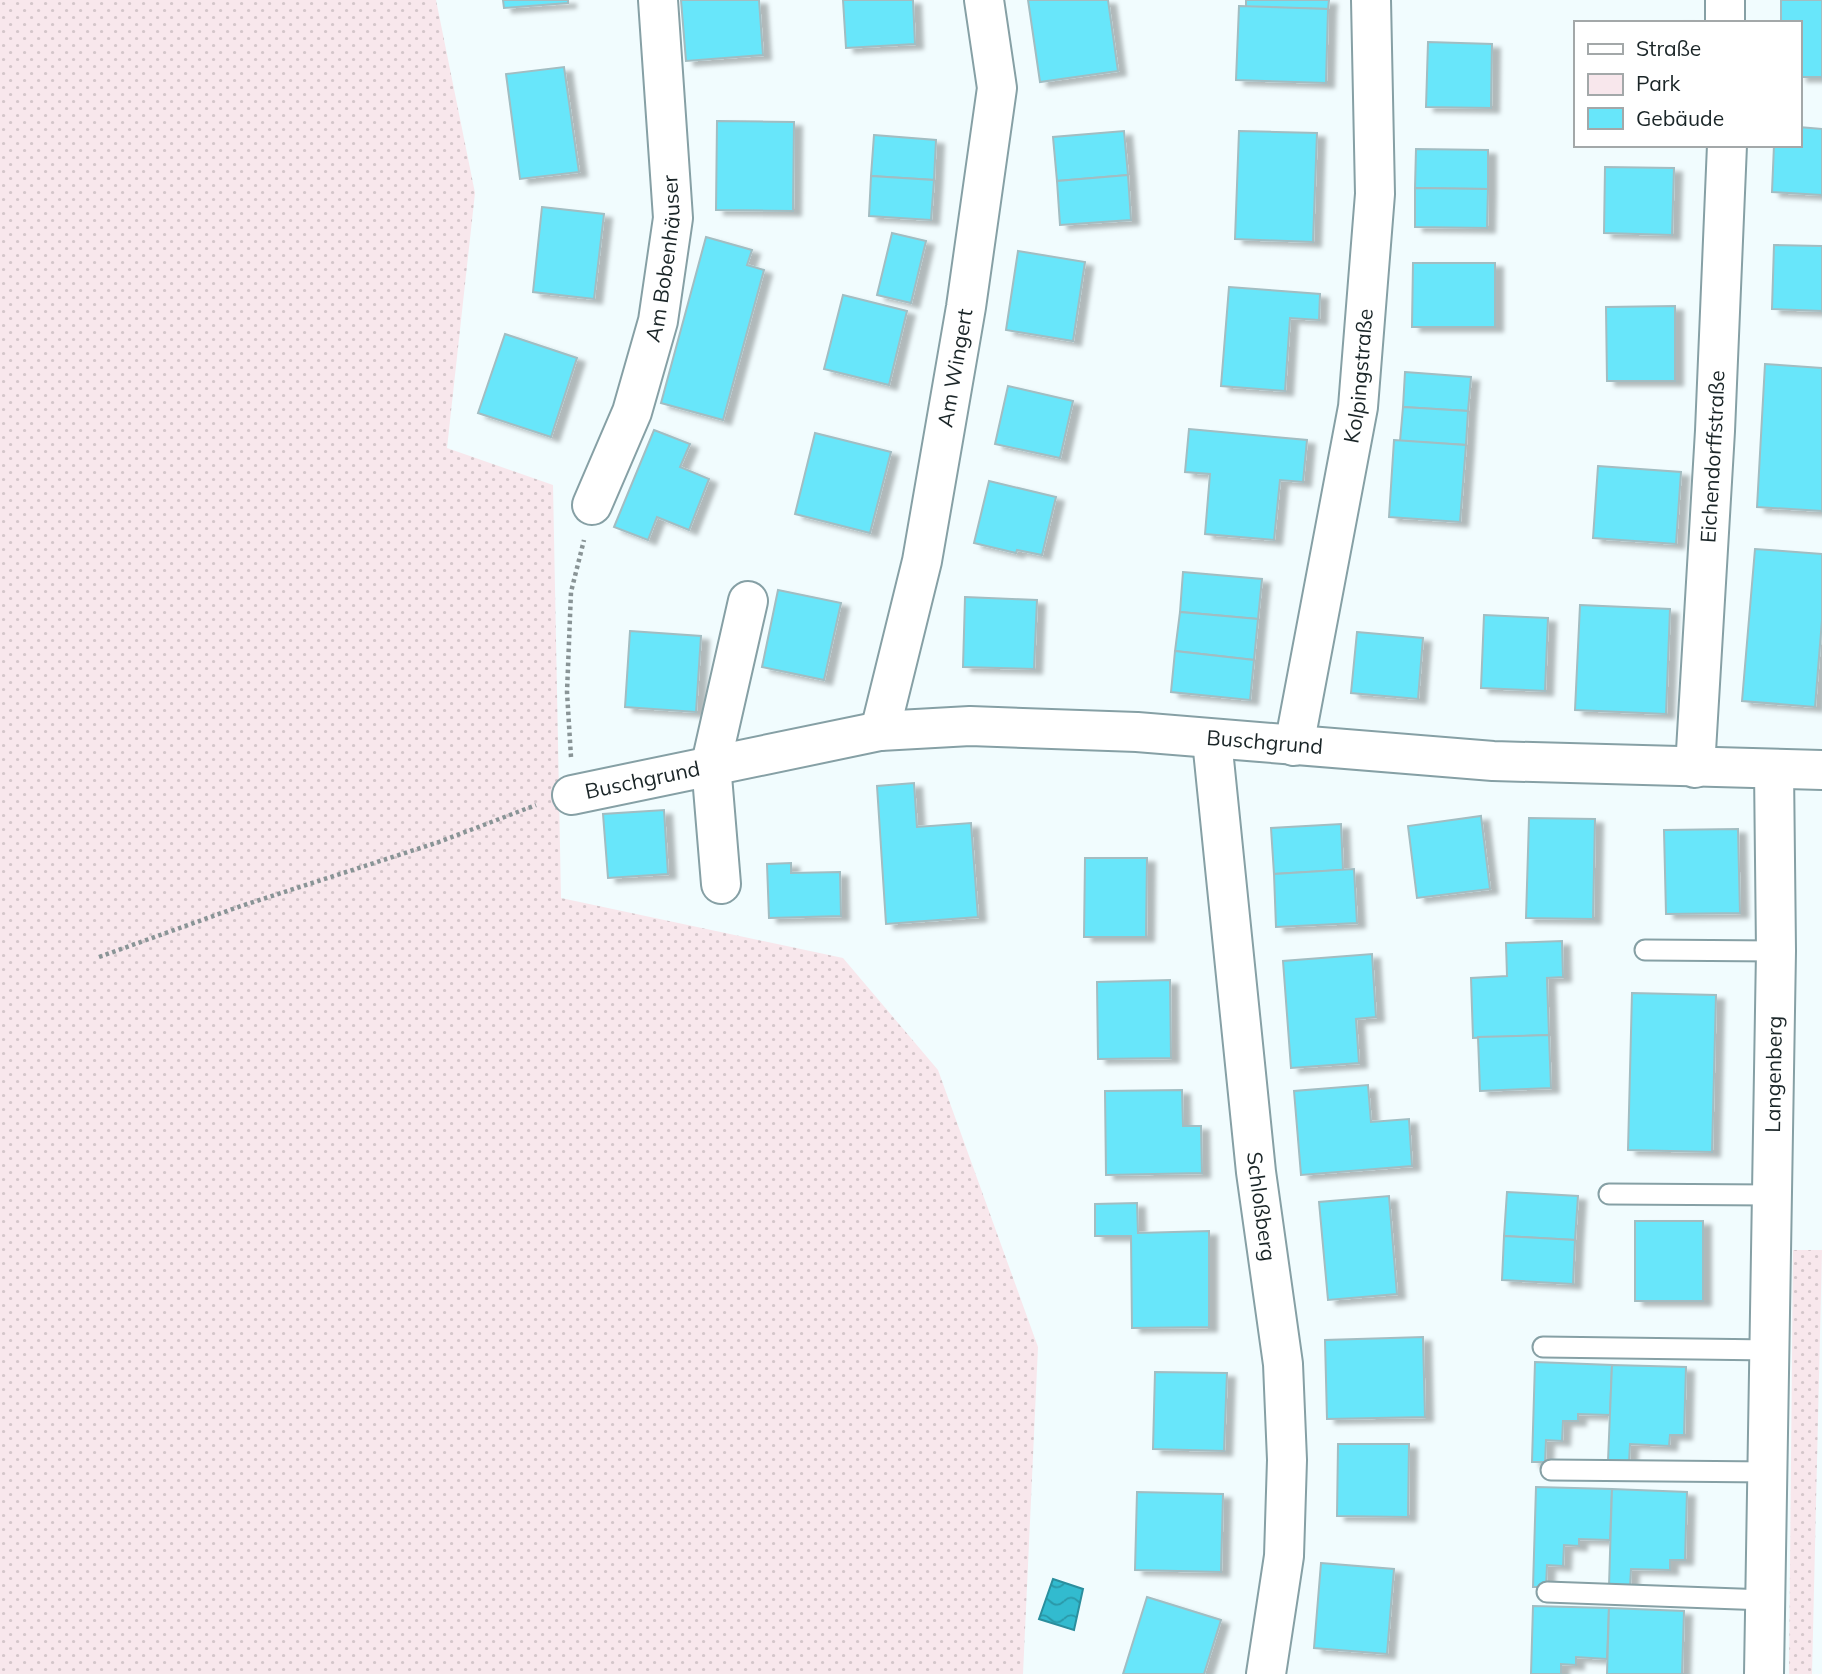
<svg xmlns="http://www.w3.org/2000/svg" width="1822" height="1674" viewBox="0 0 1822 1674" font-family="Mulish,sans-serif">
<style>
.green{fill:url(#green-dots)}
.water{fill:url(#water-waves);stroke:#2b8e9d;stroke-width:2}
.building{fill:#67e6fa;stroke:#a2bdc2;stroke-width:2;filter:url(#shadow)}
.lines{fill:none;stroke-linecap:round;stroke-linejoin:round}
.service-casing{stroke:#86a0a5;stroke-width:23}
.minor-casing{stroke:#86a0a5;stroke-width:42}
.path{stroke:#899496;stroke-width:4.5;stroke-dasharray:3.5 3.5;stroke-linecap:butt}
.service{stroke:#fff;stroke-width:19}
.minor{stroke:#fff;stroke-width:38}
.labels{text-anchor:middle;stroke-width:7;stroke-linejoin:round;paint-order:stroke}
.street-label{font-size:21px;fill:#1a2527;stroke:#fff}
</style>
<defs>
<pattern id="green-dots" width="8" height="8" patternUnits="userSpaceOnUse" patternTransform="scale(1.75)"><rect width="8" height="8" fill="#f8e7ec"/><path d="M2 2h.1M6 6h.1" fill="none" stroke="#d4c6ca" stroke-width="1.8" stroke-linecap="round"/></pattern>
<pattern id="water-waves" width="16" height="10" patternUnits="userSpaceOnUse" patternTransform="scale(1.75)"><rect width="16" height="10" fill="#32bbcf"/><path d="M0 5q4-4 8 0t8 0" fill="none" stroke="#2a98a8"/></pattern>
<filter id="shadow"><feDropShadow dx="8" dy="4.5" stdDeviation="2" flood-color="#0004"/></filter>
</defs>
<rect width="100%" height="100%" fill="#f1fcfe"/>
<g class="green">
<path d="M 0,0 L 436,0 L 475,193 L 447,448 L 553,485 L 561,898 L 843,958 L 938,1070 L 1038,1347 L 1023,1674 L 0,1674 Z"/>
<path d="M 1793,1250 L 1822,1250 L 1812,1674 L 1789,1674 Z"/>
</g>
<path class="water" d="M 1053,1579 L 1083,1589 L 1074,1630 L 1039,1619 Z"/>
<g class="building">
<path d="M 503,0 L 568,0 L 568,3 L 504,8 Z"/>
<path d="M 681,0 L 759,0 L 763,55 L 686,61 Z"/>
<path d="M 843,0 L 913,0 L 915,44 L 846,48 Z"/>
<path d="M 1028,0 L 1108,0 L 1118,71 L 1040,82 Z"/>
<path d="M 1246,0 L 1329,0 L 1328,9 L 1246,7 Z"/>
<path d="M 1781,0 L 1822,0 L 1822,77 L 1799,77 L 1799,23 L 1781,23 Z"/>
<path d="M 1239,6 L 1328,9 L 1326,83 L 1236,80 Z"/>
<path d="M 1688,21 L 1688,23 L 1623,23 L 1623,22 Z"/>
<path d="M 1428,42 L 1492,44 L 1491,108 L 1426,107 Z"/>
<path d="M 564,67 L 579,172 L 520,179 L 506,74 Z"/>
<path d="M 717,121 L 794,122 L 793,211 L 716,210 Z"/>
<path d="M 1799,127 L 1822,129 L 1822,195 L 1772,192 L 1774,145 L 1799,145 Z"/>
<path d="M 1124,131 L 1128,175 L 1057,181 L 1053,137 Z"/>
<path d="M 1239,131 L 1317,133 L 1313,242 L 1235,239 Z"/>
<path d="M 874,135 L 936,140 L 934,180 L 871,176 Z"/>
<path d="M 1416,149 L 1488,150 L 1488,189 L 1415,188 Z"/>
<path d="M 1605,167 L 1674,168 L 1672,235 L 1604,233 Z"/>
<path d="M 1128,175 L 1131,220 L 1060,225 L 1057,181 Z"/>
<path d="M 871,176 L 934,180 L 931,220 L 869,216 Z"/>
<path d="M 1415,188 L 1488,189 L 1487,228 L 1415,227 Z"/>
<path d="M 542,207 L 604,214 L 594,299 L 533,292 Z"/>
<path d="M 892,233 L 926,241 L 911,303 L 877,295 Z"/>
<path d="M 706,237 L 752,250 L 747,265 L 764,270 L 723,420 L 661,403 Z"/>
<path d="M 1774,245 L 1822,246 L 1822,311 L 1772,309 Z"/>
<path d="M 1018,251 L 1085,262 L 1073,341 L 1006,330 Z"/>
<path d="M 1413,263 L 1495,263 L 1495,327 L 1412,327 Z"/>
<path d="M 1229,287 L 1320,294 L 1319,320 L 1290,318 L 1285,391 L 1221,386 Z"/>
<path d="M 843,295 L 907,311 L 889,385 L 824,369 Z"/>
<path d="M 1675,306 L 1675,381 L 1607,381 L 1606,307 Z"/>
<path d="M 505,334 L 577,358 L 551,437 L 478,413 Z"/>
<path d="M 1765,364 L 1822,368 L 1822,511 L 1757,507 Z"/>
<path d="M 1405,372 L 1471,377 L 1468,411 L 1403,407 Z"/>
<path d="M 1008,386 L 1073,401 L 1060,458 L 995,444 Z"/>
<path d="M 1403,407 L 1468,411 L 1466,445 L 1400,441 Z"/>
<path d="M 1189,429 L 1307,440 L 1303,482 L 1280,480 L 1274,540 L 1205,534 L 1210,474 L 1185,472 Z"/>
<path d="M 654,430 L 690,444 L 680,467 L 709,479 L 689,530 L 657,517 L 648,540 L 614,527 Z"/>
<path d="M 815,433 L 891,452 L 870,533 L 795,514 Z"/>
<path d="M 1394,440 L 1466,445 L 1460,522 L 1389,517 Z"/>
<path d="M 1598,466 L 1681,472 L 1676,544 L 1593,538 Z"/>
<path d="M 989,481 L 1056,497 L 1042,555 L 1017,550 L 1016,553 L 974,543 Z"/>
<path d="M 1755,549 L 1822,554 L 1822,620 L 1815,707 L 1742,701 Z"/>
<path d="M 1183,572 L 1262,579 L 1258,619 L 1180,612 Z"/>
<path d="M 778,590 L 841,603 L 824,680 L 762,667 Z"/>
<path d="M 965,597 L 1037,600 L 1034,669 L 963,667 Z"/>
<path d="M 1580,605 L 1670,609 L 1666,714 L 1575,710 Z"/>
<path d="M 1180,612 L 1258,619 L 1254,660 L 1175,651 Z"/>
<path d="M 1484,615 L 1548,618 L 1545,691 L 1481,688 Z"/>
<path d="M 630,631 L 701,636 L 696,712 L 625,707 Z"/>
<path d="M 1357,632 L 1423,638 L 1418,699 L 1351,693 Z"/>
<path d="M 1175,651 L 1254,660 L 1250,700 L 1171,692 Z"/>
<path d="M 914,783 L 917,827 L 971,823 L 978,917 L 886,924 L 877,786 Z"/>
<path d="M 664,810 L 668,874 L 608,878 L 603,814 Z"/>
<path d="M 1481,816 L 1490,889 L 1417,898 L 1408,826 Z"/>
<path d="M 1529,818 L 1595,819 L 1593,919 L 1526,918 Z"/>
<path d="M 1341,824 L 1343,870 L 1274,874 L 1271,828 Z"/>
<path d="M 1738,829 L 1740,913 L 1666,914 L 1664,830 Z"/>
<path d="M 1085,858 L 1147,858 L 1146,937 L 1084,937 Z"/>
<path d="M 791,863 L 791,873 L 840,872 L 841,916 L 769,918 L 767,864 Z"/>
<path d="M 1354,869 L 1357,923 L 1276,927 L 1274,874 Z"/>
<path d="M 1562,941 L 1563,977 L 1547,978 L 1549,1035 L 1473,1038 L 1471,978 L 1507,976 L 1506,943 Z"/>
<path d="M 1372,954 L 1376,1017 L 1356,1019 L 1359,1063 L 1291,1068 L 1283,961 Z"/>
<path d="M 1170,980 L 1171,1058 L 1098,1059 L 1097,982 Z"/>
<path d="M 1632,993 L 1716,995 L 1712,1152 L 1628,1150 Z"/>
<path d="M 1549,1035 L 1551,1088 L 1480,1091 L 1478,1037 Z"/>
<path d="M 1368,1085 L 1371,1122 L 1409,1119 L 1412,1166 L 1301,1175 L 1294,1091 Z"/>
<path d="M 1182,1090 L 1183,1126 L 1201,1126 L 1202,1173 L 1106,1175 L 1105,1091 Z"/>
<path d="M 1507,1192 L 1578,1196 L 1575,1240 L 1504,1236 Z"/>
<path d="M 1389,1196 L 1397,1294 L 1328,1300 L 1319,1202 Z"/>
<path d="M 1137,1203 L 1138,1233 L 1209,1231 L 1209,1327 L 1132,1328 L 1131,1236 L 1095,1236 L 1095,1204 Z"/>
<rect x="1635" y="1221" width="68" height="80"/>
<path d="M 1504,1236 L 1575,1240 L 1573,1284 L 1502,1280 Z"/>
<path d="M 1423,1337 L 1425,1417 L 1327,1419 L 1325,1340 Z"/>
<path d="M 1535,1362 L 1612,1365 L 1610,1415 L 1578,1414 L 1578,1421 L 1563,1421 L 1562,1441 L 1546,1440 L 1545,1462 L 1532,1462 Z"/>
<path d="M 1612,1365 L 1686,1367 L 1684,1435 L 1670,1435 L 1669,1446 L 1630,1444 L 1629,1462 L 1608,1461 Z"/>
<path d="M 1155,1372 L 1227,1373 L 1224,1451 L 1153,1449 Z"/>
<path d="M 1338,1444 L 1409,1444 L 1408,1517 L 1337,1516 Z"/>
<path d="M 1536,1487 L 1612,1489 L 1610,1540 L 1579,1539 L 1579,1546 L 1564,1545 L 1563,1566 L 1547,1565 L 1546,1587 L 1533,1587 Z"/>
<path d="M 1612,1489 L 1687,1492 L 1685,1560 L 1670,1560 L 1670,1570 L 1631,1569 L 1630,1587 L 1609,1586 Z"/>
<path d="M 1137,1492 L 1223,1494 L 1221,1572 L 1135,1570 Z"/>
<path d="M 1321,1563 L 1394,1569 L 1387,1654 L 1314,1648 Z"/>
<path d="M 1147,1597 L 1221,1620 L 1204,1674 L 1123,1674 Z"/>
<path d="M 1533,1606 L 1609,1608 L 1607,1659 L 1576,1657 L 1576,1665 L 1561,1664 L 1561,1674 L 1531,1674 Z"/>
<path d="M 1609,1608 L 1684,1611 L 1682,1674 L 1607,1674 Z"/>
</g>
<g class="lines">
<defs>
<g id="service">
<path d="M 1645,950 L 1776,951"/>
<path d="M 1609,1194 L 1772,1195"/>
<path d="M 1543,1347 L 1771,1350"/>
<path d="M 1551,1470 L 1769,1472"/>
<path d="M 1547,1592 L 1766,1600"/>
</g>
<g id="minor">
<path d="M 1725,0 L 1725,23"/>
<path id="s1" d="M 592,505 L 632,412 L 658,321 L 673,218 L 658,0"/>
<path id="s2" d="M 880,731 L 922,561 L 966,307 L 997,88 L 984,0"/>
<path id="s3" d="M 1212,740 L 1256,1172 L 1283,1364 L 1287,1460 L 1284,1556 L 1266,1674"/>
<path id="s4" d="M 1294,746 L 1358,407 L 1375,194 L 1371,0"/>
<path id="s5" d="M 1695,768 L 1715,431 L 1727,145"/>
<path id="s6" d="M 572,795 L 880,731 L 970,726 L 1137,732 L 1493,761 L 1822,770"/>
<path d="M 721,884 L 711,764 L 748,601"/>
<path id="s7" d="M 1764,1674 L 1776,951 L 1774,769"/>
</g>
</defs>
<use href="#service" class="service-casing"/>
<use href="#minor" class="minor-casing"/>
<g class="path">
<path d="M 571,757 L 567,692 L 571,592 L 584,540"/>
<path d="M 99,957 L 241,906 L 439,842 L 536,805"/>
</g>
<use href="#service" class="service"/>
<use href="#minor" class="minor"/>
</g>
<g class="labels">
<g class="street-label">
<text dy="7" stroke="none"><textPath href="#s1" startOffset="259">Am Bobenhäuser</textPath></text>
<text dy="7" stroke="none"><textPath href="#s2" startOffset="371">Am Wingert</textPath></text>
<text dy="7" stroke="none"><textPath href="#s4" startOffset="376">Kolpingstraße</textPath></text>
<text dy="7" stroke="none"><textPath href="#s5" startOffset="312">Eichendorffstraße</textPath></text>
<text dy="7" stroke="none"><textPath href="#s6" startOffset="700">Buschgrund</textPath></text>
<text dy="7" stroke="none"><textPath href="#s6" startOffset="72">Buschgrund</textPath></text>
<text dy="7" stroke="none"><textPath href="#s7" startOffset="600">Langenberg</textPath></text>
<text dy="7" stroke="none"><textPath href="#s3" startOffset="469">Schloßberg</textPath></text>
</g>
</g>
<rect x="1574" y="21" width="228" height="126" fill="#ffffff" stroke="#a3a8a9" stroke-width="2"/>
<rect x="1588" y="44" width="35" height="10" fill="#ffffff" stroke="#a3a8a9" stroke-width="2"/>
<text x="1636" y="56" font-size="21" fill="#1a2527">Straße</text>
<rect x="1588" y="74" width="35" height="21" fill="#f8e7ec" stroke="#a3a8a9" stroke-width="2"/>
<text x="1636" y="91" font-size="21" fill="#1a2527">Park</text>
<rect x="1588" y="108" width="35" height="21" fill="#67e6fa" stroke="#a3a8a9" stroke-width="2"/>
<text x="1636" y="126" font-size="21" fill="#1a2527">Gebäude</text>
</svg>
